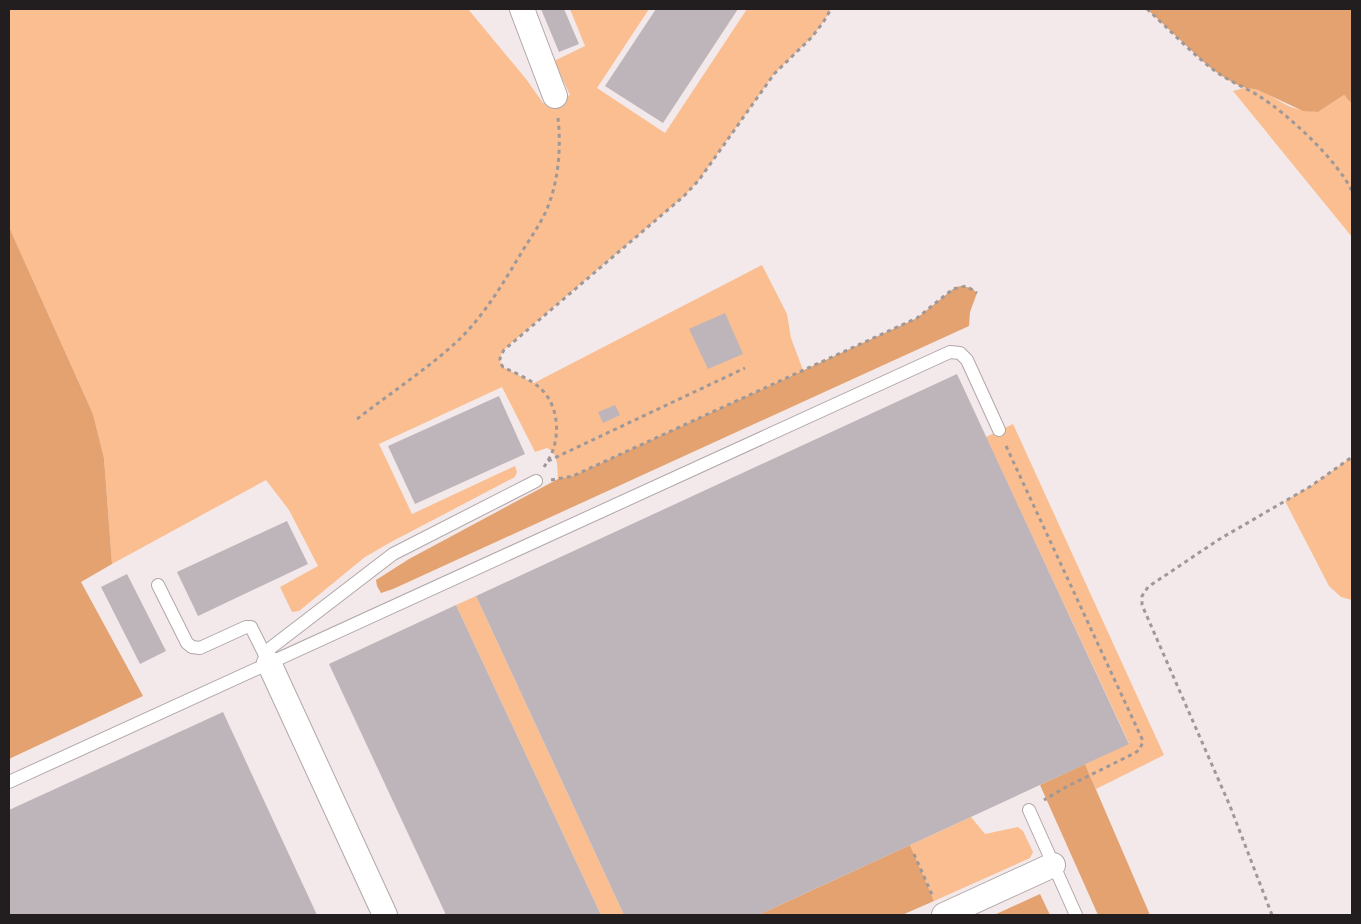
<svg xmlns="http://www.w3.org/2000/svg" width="1361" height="924" viewBox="0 0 1361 924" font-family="'DM Sans',sans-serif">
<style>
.green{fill:#fabe90}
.forest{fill:#e3a26f}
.building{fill:#beb5ba}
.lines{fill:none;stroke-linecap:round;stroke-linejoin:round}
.lane-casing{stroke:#b1a7a9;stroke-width:14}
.street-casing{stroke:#b1a7a9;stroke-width:26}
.path{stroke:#9f9899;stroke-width:3;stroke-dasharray:4 4;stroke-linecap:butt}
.lane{stroke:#fff;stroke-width:12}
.street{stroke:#fff;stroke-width:24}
</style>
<rect width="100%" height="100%" fill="#f3e9ea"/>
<g class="green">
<path d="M 9,9 L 468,9 L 526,79 L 543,103 L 550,104 L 570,95 L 554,61 L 585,46 L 570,9 L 649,9 L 597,88 L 665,133 L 747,9 L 831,9 L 824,21 L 812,37 L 774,74 L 699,180 L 684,196 L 516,339 C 508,346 494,355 503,367 L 534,383 L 762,265 L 787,314 L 791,338 L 803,370 L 573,476 L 558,479 C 557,467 559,454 547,448 L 535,452 L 502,387 L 379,444 L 412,514 L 515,466 L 517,472 L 515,477 L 391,542 L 365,557 L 299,611 L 292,612 L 280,587 L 318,566 L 289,510 L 266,480 L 112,564 L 104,458 L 93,414 L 9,227 Z"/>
<path d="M 1244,88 C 1262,87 1275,100 1291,107 C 1299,110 1309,111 1318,112 L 1344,95 L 1352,104 L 1352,237 L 1233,91 Z"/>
<path d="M 1013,424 L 1164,755 L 1096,789 L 1085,764 L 1129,743 L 986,437 Z"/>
<path d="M 1352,457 L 1352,600 L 1341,597 L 1329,586 L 1285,501 L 1311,486 Z"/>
<path d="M 476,596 L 624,915 L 601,915 L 456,605 Z"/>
<path d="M 971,817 L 985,834 L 1018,827 L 1023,831 L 1033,852 L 1030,858 L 934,901 L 910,845 Z"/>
</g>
<g class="forest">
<path d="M 1147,9 L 1352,9 L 1352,104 L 1344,95 L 1318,112 L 1303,111 L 1258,90 C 1253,88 1247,89 1243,87 C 1231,83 1218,73 1208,66 Z"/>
<path d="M 9,227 L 93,414 L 104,458 L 112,564 L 81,582 L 143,696 L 9,759 Z"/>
<path d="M 960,286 L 972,288 L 977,293 L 970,312 L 969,326 L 393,589 L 381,593 L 377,586 L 376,580 L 409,559 L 558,479 L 573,476 L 917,318 L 953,289 Z"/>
<path d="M 1085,764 L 1150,915 L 1098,915 L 1040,785 Z"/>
<path d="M 910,845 L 934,901 L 902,915 L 758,915 Z"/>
<path d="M 1040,894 L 1050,915 L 994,915 Z"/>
</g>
<g class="building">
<path d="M 541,9 L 564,9 L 579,44 L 559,52 Z"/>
<path d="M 656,9 L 738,9 L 663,123 L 605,86 Z"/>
<path d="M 725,313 L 743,354 L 708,369 L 689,329 Z"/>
<path d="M 957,374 L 1129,744 L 758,915 L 624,915 L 476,596 Z"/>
<path d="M 499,396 L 525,454 L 415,504 L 388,446 Z"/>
<path d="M 615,405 L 620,415 L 603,423 L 598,412 Z"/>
<path d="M 287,521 L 308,564 L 198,616 L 177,572 Z"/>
<path d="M 127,574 L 166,651 L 140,664 L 101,587 Z"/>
<path d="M 456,605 L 601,915 L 446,915 L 329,664 Z"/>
<path d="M 223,712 L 317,915 L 9,915 L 9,810 Z"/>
</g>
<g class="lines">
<defs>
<g id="lane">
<path d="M 158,585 L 187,643 L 192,647 L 200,648 L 246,627 L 251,627 L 267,659"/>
<path d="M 264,653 L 393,554 L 536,481"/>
<path d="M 9,782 L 950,352 L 960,353 L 967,360 L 999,430"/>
<path d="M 1029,810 L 1076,915"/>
</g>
<g id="street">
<path d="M 522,9 L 555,96"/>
<path d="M 269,663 L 385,915"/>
<path d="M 944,915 L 1053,865"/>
</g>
</defs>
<use href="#lane" class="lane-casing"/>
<use href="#street" class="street-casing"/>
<g class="path">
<path d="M 1147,9 C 1169,29 1195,57 1218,73 C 1231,82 1246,88 1259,96 C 1288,114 1337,160 1352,191"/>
<path d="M 357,419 C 388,395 421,373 451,347 C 482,320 502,285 523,250 C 533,234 544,219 550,201 C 559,175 561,145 558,118"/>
<path d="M 1006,446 L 1143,741 L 1140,749 L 1135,753 L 1066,787 L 1044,800"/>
<path d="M 548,461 L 745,368"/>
<path d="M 544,467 C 547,462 551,456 553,450 C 560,430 557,403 540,388 C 530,379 515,373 503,367 C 498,360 500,357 504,350 L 684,196 L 699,180 L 774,74 L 812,37 L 824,21 L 831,9"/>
<path d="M 551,480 L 573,476 L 917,318 L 953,289 L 966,286 L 977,293"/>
<path d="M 914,854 L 933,897"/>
<path d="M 1272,915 L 1230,806 L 1142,605 L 1142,596 L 1148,587 L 1218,540 L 1311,486 L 1352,457"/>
</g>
<use href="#lane" class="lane"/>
<use href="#street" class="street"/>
</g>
<rect width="1361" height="924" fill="none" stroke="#221e1f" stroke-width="20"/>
</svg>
